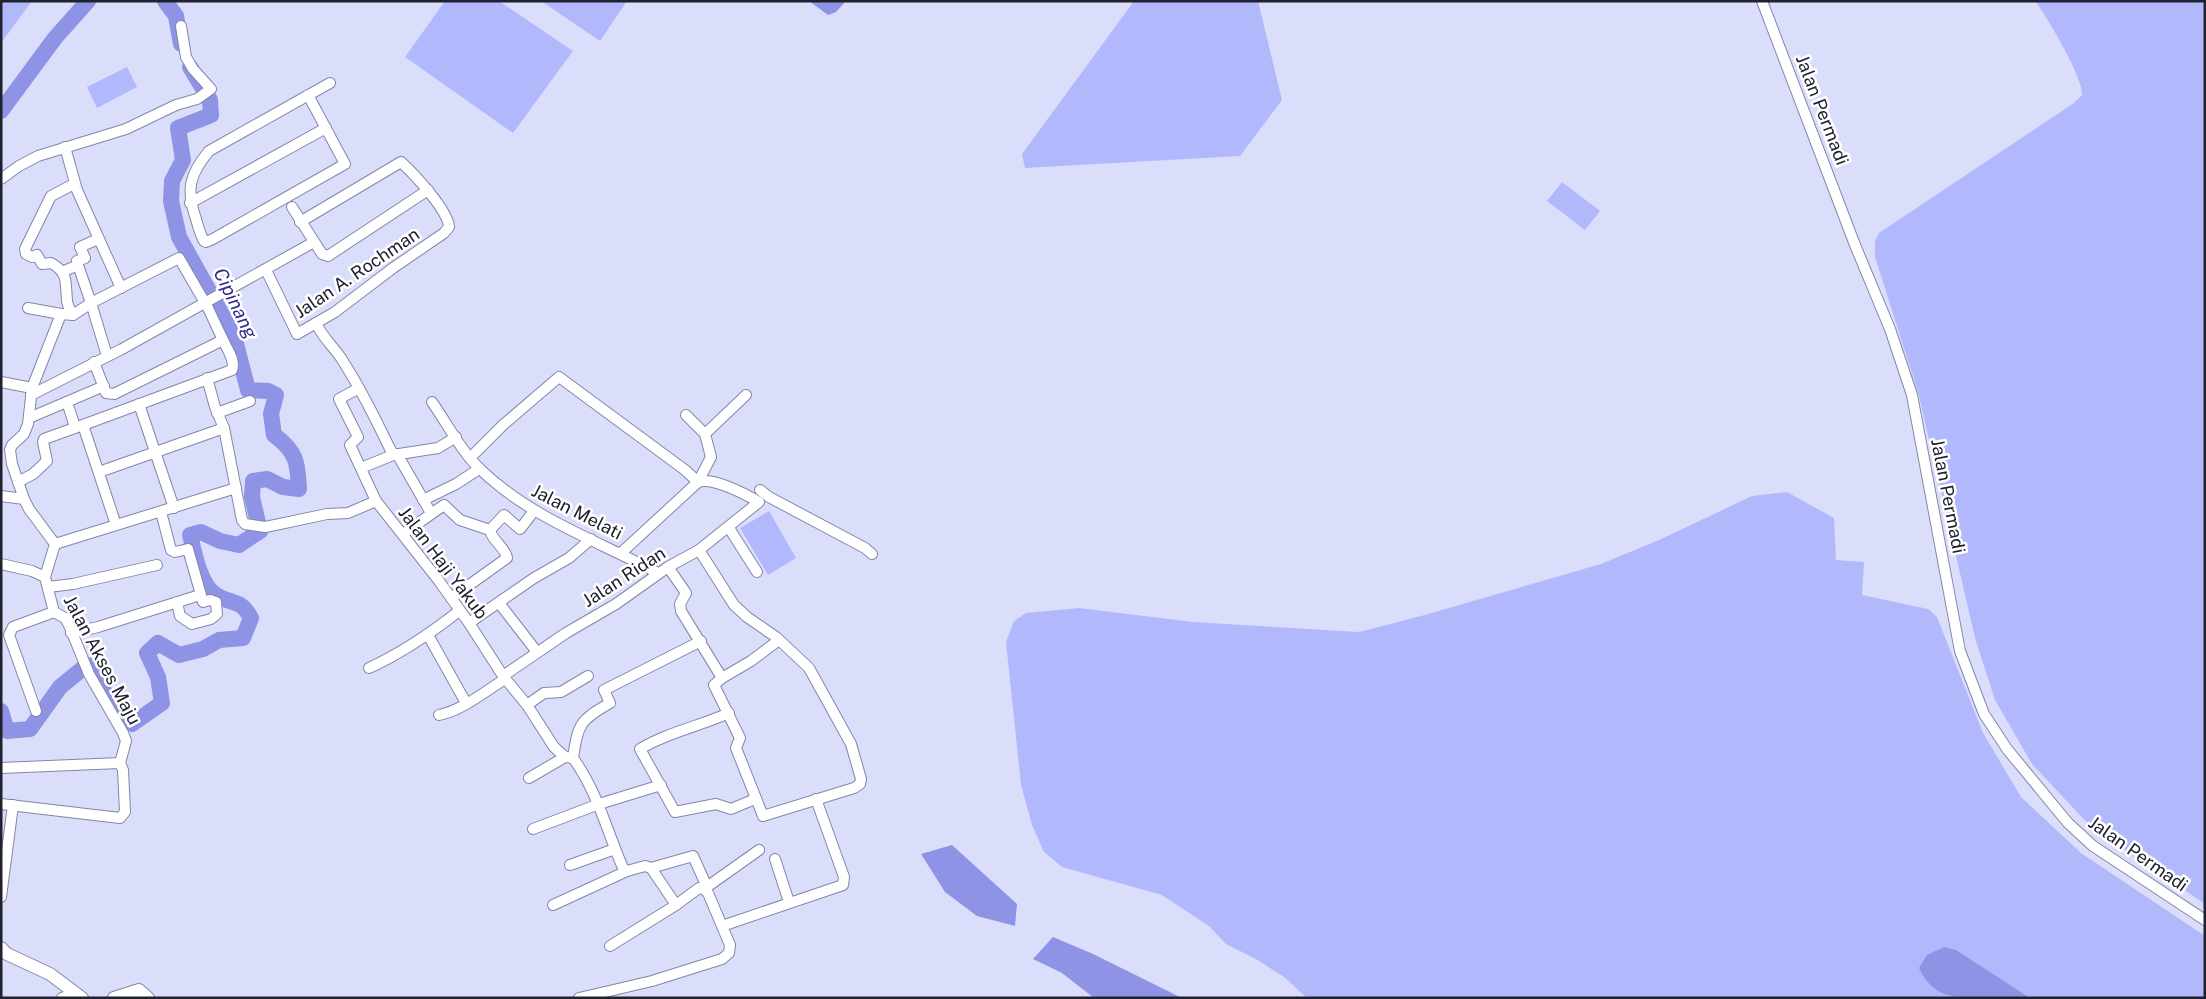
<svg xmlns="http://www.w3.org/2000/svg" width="2206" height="999" viewBox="0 0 2206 999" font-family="'Public Sans',sans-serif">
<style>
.green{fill:#b2b8fc}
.water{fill:#8e93e5}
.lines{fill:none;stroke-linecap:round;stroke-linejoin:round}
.river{stroke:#8e93e5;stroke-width:16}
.minor-casing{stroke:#8386a7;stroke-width:12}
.tertiary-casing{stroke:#8386a7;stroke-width:14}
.minor{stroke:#fff;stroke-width:10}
.tertiary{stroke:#fff;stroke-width:12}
.labels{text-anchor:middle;stroke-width:5;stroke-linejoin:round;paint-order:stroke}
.street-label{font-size:18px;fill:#20212e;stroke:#fff}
.water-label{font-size:19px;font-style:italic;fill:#342a89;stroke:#fff}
</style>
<rect width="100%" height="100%" fill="#dbdefb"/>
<g class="green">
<path d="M 1,1 L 32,1 L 1,43 Z"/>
<path d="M 445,1 L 499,1 L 573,51 L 513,133 L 405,57 Z"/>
<path d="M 541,1 L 627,1 L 600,41 Z"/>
<path d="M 1134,1 L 1258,1 L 1282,100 L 1240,156 L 1025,168 L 1022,154 Z"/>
<path d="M 2035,1 L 2205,1 L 2205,904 L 2091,827 L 2032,764 L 1995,700 L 1975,638 L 1918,392 L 1875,257 L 1875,241 L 1879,233 L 2074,103 L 2082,95 C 2084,79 2046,15 2035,1 Z"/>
<path d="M 127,67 L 137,87 L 97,108 L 87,87 Z"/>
<path d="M 1562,182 L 1600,211 L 1585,230 L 1547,201 Z"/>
<path d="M 1787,492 L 1834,518 L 1836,560 L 1864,562 L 1862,595 L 1928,609 L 1937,617 L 1983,733 L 2021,797 L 2081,853 L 2205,936 L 2205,998 L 1307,998 L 1284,977 L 1256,959 L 1226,944 L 1209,926 L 1162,895 L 1062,867 L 1044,852 L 1032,825 L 1021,785 L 1006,642 L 1014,621 L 1026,613 L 1079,608 L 1193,622 L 1359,632 L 1421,616 L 1601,564 L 1659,540 L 1752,496 Z"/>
<path d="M 769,511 L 796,558 L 768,575 L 740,528 Z"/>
</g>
<g class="water">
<path d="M 809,1 L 846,1 L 836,12 L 828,15 Z"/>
<path d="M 952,845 L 1017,904 L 1015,926 L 977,916 L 945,892 L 921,854 Z"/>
<path d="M 1053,937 L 1093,954 L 1182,998 L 1094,998 L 1062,973 L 1033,959 Z"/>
<path d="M 1944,947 L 1956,950 L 2030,998 C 2015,998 1999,998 1984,998 C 1954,998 1933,998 1919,968 L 1927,955 Z"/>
</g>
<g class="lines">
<g class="river">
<path d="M 165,1 L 176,16 L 181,44"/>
<path d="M 1,111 L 55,38 L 88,1"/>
<path d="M 1,711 L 7,731 L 30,729 L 60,687 L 87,665 L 92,666 L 112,707 L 132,724 L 162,703 L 158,677 L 147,653 L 158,643 L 179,655 L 203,649 L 219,640 L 243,638 L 251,618 C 239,597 233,606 216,595 C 200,585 194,552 190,535 L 201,532 L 220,541 L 239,545 L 260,531 L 252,497 L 253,481 L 267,479 L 283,487 L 299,489 C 298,462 296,451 274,435 L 271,414 L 276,395 L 268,391 L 248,390 L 234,336 L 179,237 L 171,201 L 172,181 L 183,160 L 178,128 L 211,115 L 210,100 L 190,67"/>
</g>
<defs>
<g id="minor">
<path d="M 1762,1 L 1855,245 L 1890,329 L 1912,395 L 1960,651 L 1984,714 L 2007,749 L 2068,823 L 2093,846 L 2205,920"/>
<path d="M 308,95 L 345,164 L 213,239 L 206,242 L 204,241 C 200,234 198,226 196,219 C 186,190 189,175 209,151 L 330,83"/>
<path d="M 65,147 L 77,190 L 121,288"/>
<path d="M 1,179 L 19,166 L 38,156 L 126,129 L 176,105 L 197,99 L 211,89 L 193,69 L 186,57 L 181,26"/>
<path d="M 190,203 L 326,128"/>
<path d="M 292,207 L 322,254 L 328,256 L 428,190"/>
<path d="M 78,265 L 91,303 L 179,258 L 208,308 L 223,340 L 114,394 L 106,393 L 94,362"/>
<path d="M 266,270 L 297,334 L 335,312 L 393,268 L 444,233 L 449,227 C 448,210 414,174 401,162 L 300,222"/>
<path d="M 62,272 L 78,265 L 77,261 L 85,258 L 80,247 L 98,239"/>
<path d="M 28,308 L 61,314"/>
<path d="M 73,315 L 91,303 L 107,356"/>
<path d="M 316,323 C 322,337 333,346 341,358 C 361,389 377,422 393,455"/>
<path d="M 207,378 L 215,407 L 224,428"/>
<path d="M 1,382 L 32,388"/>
<path d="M 359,388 L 339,399 L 358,437 L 350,445 L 376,501 L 439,581 L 469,623 L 503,676 L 527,705 L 554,747 L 565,757 L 573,758 C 597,791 607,831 623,868 L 627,871 L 645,866 L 651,868 L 676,905 L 699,888 L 704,889 L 708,893 L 730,945 L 729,953 L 722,959 L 652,981 L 579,998"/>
<path d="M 31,395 L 122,349 L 314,242"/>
<path d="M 67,402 L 75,427"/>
<path d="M 432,402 C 446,422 463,454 481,470 C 531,518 598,541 658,573"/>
<path d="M 139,404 L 174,508"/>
<path d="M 217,413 L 250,401"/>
<path d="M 29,418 L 104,386"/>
<path d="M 705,434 L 746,395"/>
<path d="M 397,454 L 431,513"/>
<path d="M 471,457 L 503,425 L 559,377 L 685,470 L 698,482"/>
<path d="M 361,468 L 393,455 L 438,448 L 456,437"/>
<path d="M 99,472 L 224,428 L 242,520 L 245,524 L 265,527 L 275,525 L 327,514 L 348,513 L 376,501"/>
<path d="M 18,482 L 33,474 L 47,461 L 43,442 L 44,439 L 83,425"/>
<path d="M 760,490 L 769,497 L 865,548 L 872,554"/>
<path d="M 1,496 L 24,499"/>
<path d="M 423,500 L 456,484 L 479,469"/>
<path d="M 161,512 L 171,550 L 175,552 L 188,549 L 203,602 L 210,600 L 216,602 L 217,614 L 211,619 L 192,624 L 180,616 L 177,602"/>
<path d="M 116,525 L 83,425 L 232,370 C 236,361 227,349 223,340"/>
<path d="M 729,528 L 757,572"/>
<path d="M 490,530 L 504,515 L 520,529 L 534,511"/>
<path d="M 403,534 L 444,505 L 460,520 L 490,530"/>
<path d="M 55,544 L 29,509 L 24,499 L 12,464 L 10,450 L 12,445 L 24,434 L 28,424 L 32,388 L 61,314 L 73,315 C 70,310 67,305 67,300 C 65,282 69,273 51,263 L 42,264 L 37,255 L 32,257 L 26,254 L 25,249 L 51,196 L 74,184"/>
<path d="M 55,544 L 45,577 L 54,612 L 65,618 L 69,625 L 89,674 L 123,733 L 126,741 L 120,763"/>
<path d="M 55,544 L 236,488"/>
<path d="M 621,553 L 698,482 L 711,457 L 705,434 L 686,415"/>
<path d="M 1,564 L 32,571 L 45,577"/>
<path d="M 668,567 L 686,593 L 680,604 L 681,611 L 722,678 L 714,685 L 740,738 L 736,748 L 763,816 L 854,788 L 860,784 L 861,779 L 851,744 L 809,668 L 776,637 L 747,617 L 734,605 L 699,550"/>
<path d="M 48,587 L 73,584 L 157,565"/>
<path d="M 451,598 L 507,558 C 506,548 492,541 490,530"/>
<path d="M 499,603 L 537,652"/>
<path d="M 469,623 L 534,578 L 569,558 L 591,539"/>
<path d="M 71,633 L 98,627 L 200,595"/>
<path d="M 428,635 L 466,703"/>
<path d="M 369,668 C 402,653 431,633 459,611"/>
<path d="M 503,676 L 566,633 L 616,604 L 668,567 L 699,550 L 759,502 C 745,494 713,477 698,482"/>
<path d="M 722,678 L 751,661 L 779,640"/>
<path d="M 527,705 L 544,693 L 561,692 L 588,676"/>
<path d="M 36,711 L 9,635 L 13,627 L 54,612"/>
<path d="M 729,713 C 700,726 666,733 640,749 L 675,812 L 716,804 L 731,809 L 755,799"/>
<path d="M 439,715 C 463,710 484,692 505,679"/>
<path d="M 573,758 C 578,724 580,720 610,703 L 604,690 L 701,641"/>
<path d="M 1,768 L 120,763"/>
<path d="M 529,778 L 565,757"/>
<path d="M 1,804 L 120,818 L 125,812 L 123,770 L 120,763"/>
<path d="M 533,829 L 599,804 L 661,785"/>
<path d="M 775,859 L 789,902"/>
<path d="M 570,865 L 615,849"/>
<path d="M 651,868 L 693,856 L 707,887"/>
<path d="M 704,889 L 759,850"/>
<path d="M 1,897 L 13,805"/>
<path d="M 553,905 L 627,871"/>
<path d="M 722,926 L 843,885 L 844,877 L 816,799"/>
<path d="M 610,946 L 676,905"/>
<path d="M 62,998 L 76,993"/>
</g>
<g id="tertiary">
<path d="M 1,948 L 7,954 L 50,974 L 82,998"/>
<path d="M 114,998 L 139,990 L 148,998"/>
</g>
</defs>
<use href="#minor" class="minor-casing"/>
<use href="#tertiary" class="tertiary-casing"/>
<use href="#minor" class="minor"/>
<use href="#tertiary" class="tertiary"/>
</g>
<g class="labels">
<g class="street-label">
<text transform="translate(1822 110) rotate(69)" y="6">Jalan Permadi</text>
<text transform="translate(357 273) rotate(-34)" y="6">Jalan A. Rochman</text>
<text transform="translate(1948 496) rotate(79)" y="6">Jalan Permadi</text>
<text transform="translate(577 512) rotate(27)" y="6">Jalan Melati</text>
<text transform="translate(443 563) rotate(53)" y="6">Jalan Haji Yakub</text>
<text transform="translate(624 577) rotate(-33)" y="6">Jalan Ridan</text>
<text transform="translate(102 660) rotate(62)" y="6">Jalan Akses Maju</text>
<text transform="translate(2138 854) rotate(35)" y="6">Jalan Permadi</text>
</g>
<g class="water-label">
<text transform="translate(236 303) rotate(64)" y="7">Cipinang</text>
</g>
</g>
<rect width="2206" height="999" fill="none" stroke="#20212e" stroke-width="5"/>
</svg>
